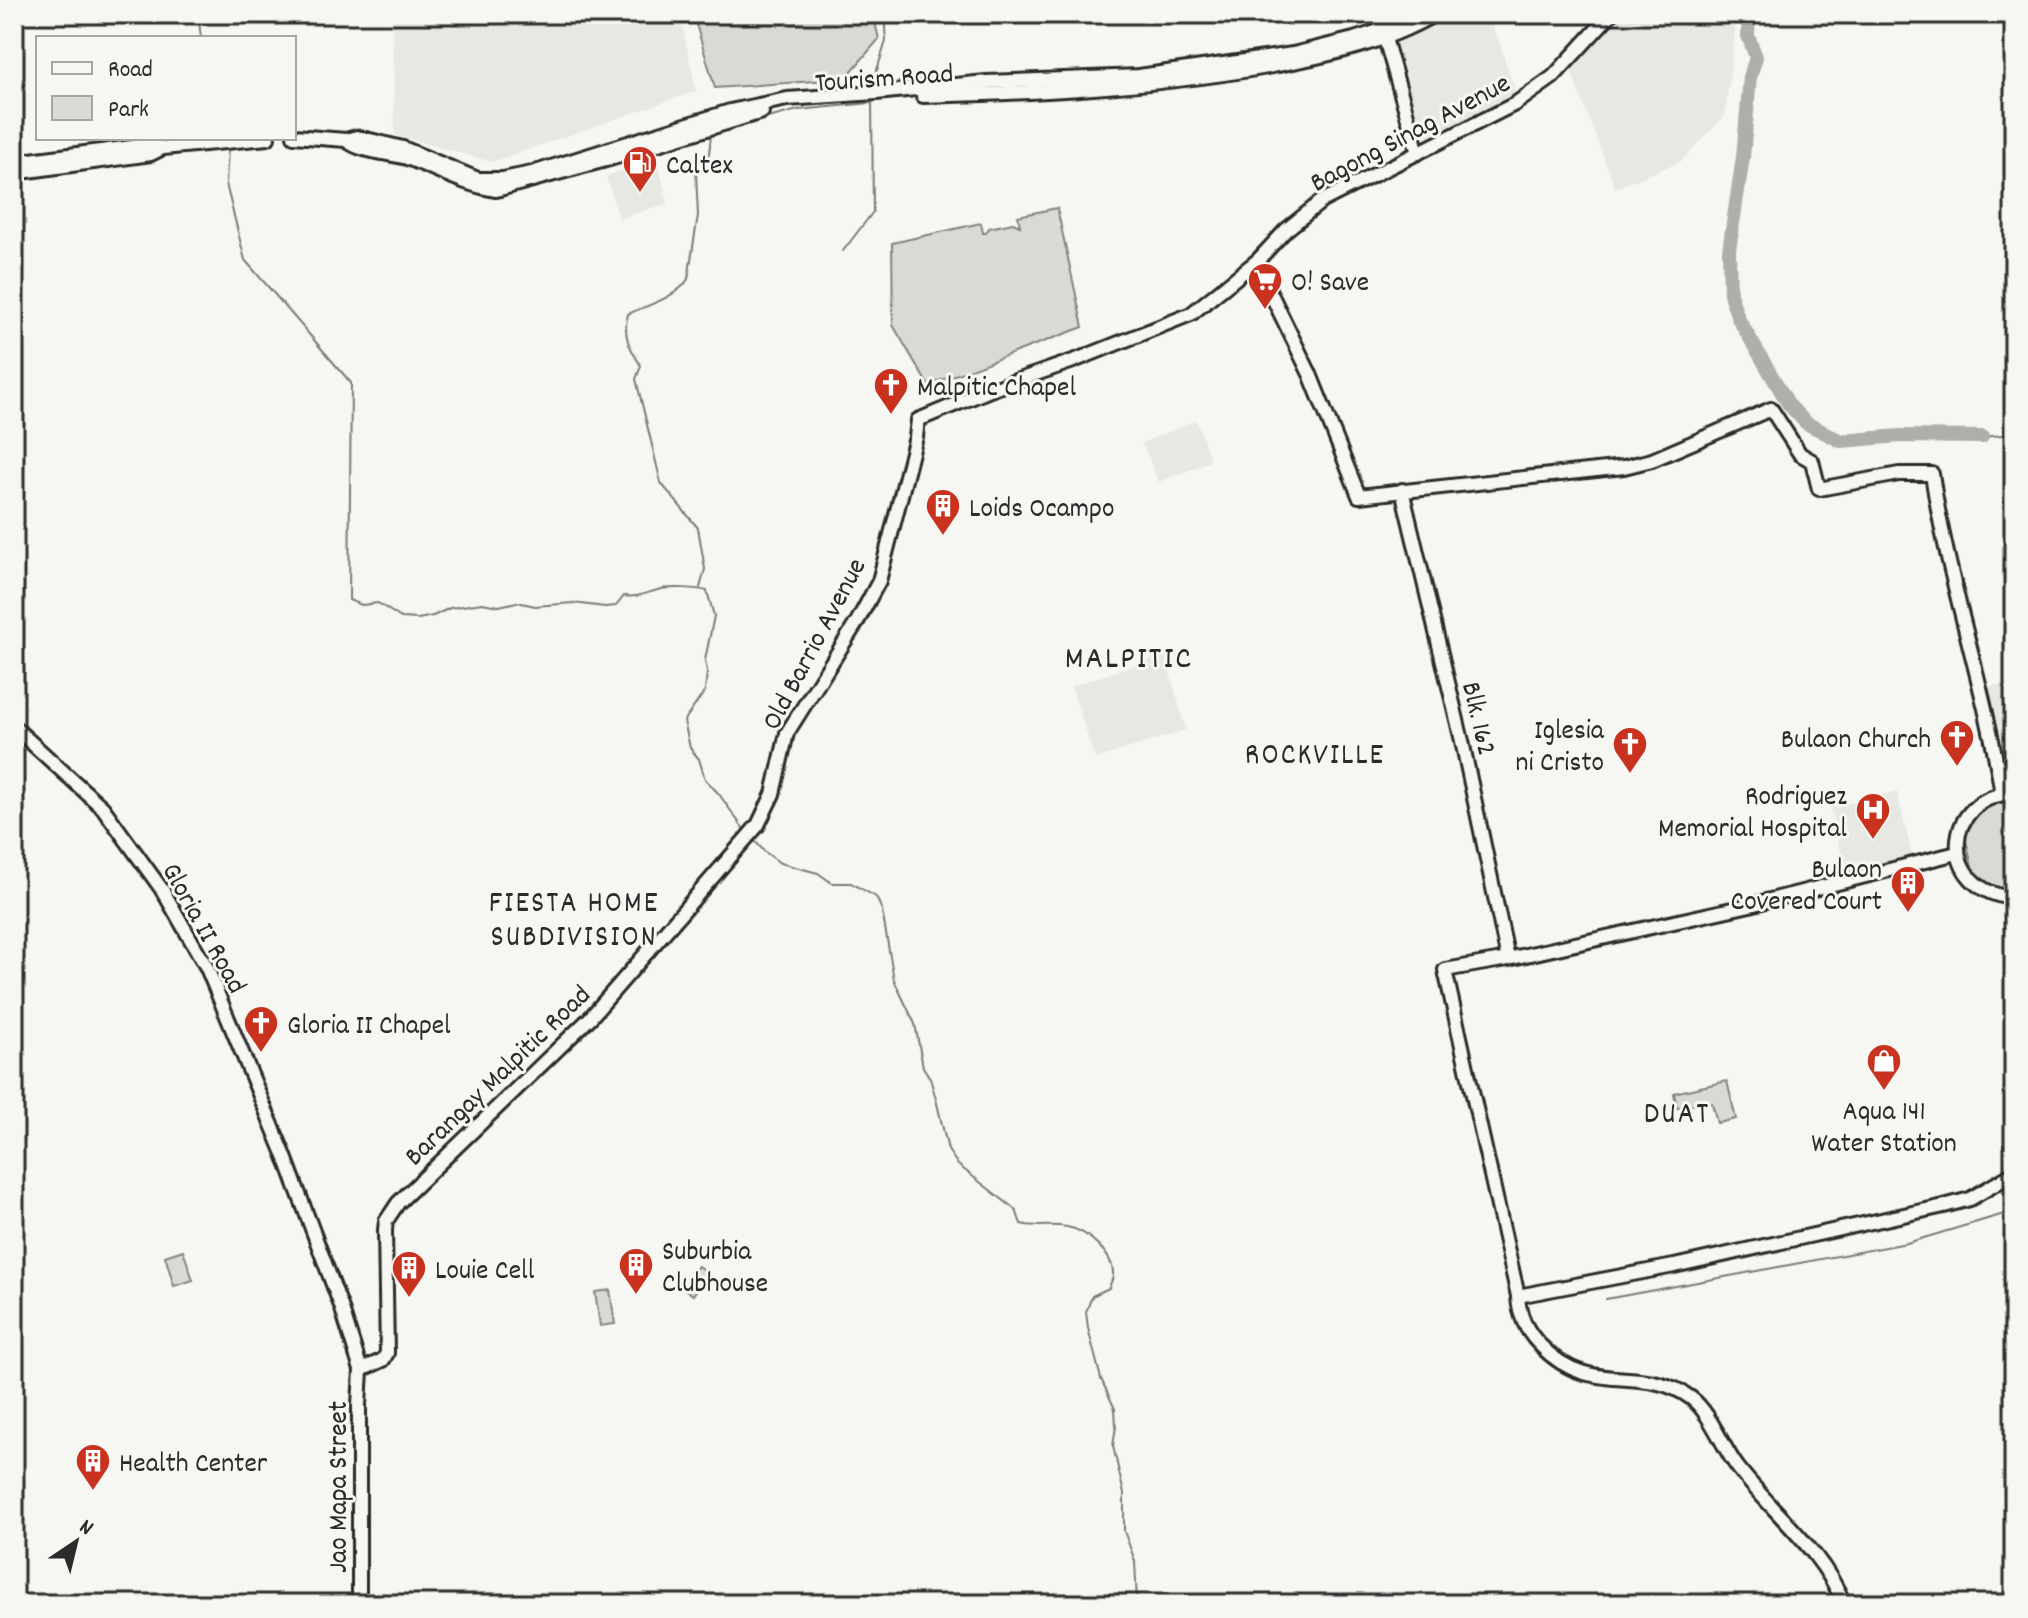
<svg xmlns="http://www.w3.org/2000/svg" width="2028" height="1618" viewBox="0 0 2028 1618" font-family="Dekko,sans-serif">
<style>
.built{fill:#e7e7e3}
.green{fill:#d9d9d5;stroke:#828280;stroke-width:2}
.lines{fill:none;stroke-linecap:round;stroke-linejoin:round}
.stream{stroke:#7a7a78;stroke-width:2}
.river{stroke:#aeaeab;stroke-width:14}
.secondary-casing{stroke:#2b2b2b;stroke-width:18}
.secondary{stroke:#f6f6f2;stroke-width:12}
.labels{text-anchor:middle;stroke-width:6;stroke-linejoin:round;paint-order:stroke}
.street-label{font-size:28px;fill:#2b2b2b;stroke:#f6f6f2}
.poi-label{font-size:28px;fill:#2b2b2b;stroke:#f6f6f2;text-anchor:start}
.neighbourhood-label{font-size:30px;letter-spacing:2px;fill:#2b2b2b;stroke:#f6f6f2}
.quarter-label{font-size:32px;letter-spacing:2px;fill:#2b2b2b;stroke:#f6f6f2}
</style>
<rect width="100%" height="100%" fill="#f6f6f2"/>
<filter id="ink" filterUnits="userSpaceOnUse"><feTurbulence type="fractalNoise" baseFrequency=".0125" numOctaves="2"/><feDisplacementMap in="SourceGraphic" scale="16" xChannelSelector="R" yChannelSelector="G"/><feConvolveMatrix kernelMatrix="1 2 1 2 8 2 1 2 1" color-interpolation-filters="sRGB"/></filter>
<g filter="url(#ink)">
<g class="built">
<path d="M 392,14 L 680,14 L 696,91 L 492,162 L 395,135 Z"/>
<path d="M 1456,14 L 1487,14 L 1500,44 L 1516,95 L 1418,141 L 1395,44 Z"/>
<path d="M 1612,14 L 1737,14 L 1725,116 L 1680,162 L 1615,188 L 1569,66 Z"/>
<path d="M 657,160 L 668,203 L 619,219 L 606,176 Z"/>
<path d="M 1196,420 L 1211,461 L 1159,482 L 1142,443 Z"/>
<path d="M 1165,655 L 1186,730 L 1095,759 L 1071,686 Z"/>
<path d="M 2014,681 L 2014,786 L 2003,788 L 1984,688 Z"/>
<path d="M 1897,792 L 1913,860 L 1846,877 L 1830,807 Z"/>
</g>
<g class="green">
<path d="M 693,14 L 873,14 L 879,39 L 845,79 L 715,88 Z"/>
<path d="M 1057,208 L 1083,327 L 928,385 L 893,325 L 892,243 L 981,223 L 983,233 L 986,233 L 989,228 L 1013,223 L 1020,226 L 1018,216 Z"/>
<path d="M 2014,797 L 2014,895 L 2003,892 L 1974,875 L 1965,836 L 1983,804 Z"/>
<path d="M 1727,1081 L 1736,1119 L 1717,1123 L 1712,1103 L 1706,1104 L 1705,1102 L 1677,1108 L 1674,1093 Z"/>
<path d="M 183,1250 L 193,1280 L 174,1286 L 165,1256 Z"/>
<path d="M 698,1266 L 708,1273 L 693,1295 L 683,1288 Z"/>
<path d="M 610,1290 L 615,1324 L 600,1326 L 595,1292 Z"/>
</g>
<g class="lines">
<g class="stream">
<path d="M 198,14 L 201,38"/>
<path d="M 872,86 L 886,41 L 884,14"/>
<path d="M 727,129 L 798,110 L 871,103"/>
<path d="M 228,147 L 226,184 L 245,260 L 351,383 L 349,600 L 362,605 L 378,603 L 401,618 L 418,619 L 433,616 L 450,608 L 482,603 L 499,606 L 517,602 L 535,606 L 573,603 L 605,607 L 616,606 L 624,596 C 638,598 648,592 662,589 C 672,587 696,588 707,591 L 714,616 L 705,660 L 707,672 L 705,691 L 684,721 L 690,748 L 699,759 L 705,779 L 719,794 L 745,831"/>
<path d="M 843,251 L 873,212 L 872,97"/>
<path d="M 1982,437 L 2014,434"/>
<path d="M 700,588 L 705,569 L 698,528 L 661,483 L 636,379 L 641,366 C 630,348 622,336 628,314 C 646,306 678,297 688,279 L 698,215 L 696,173 L 709,154 L 711,135"/>
<path d="M 752,838 L 765,852 L 780,863 L 818,873 L 832,883 L 851,883 L 876,897 L 882,910 L 894,980 L 915,1024 L 923,1067 L 930,1078 L 936,1099 L 948,1150 L 958,1165 L 1016,1210 L 1021,1224 C 1037,1228 1051,1224 1067,1227 C 1086,1230 1115,1255 1113,1276 C 1113,1278 1109,1287 1109,1288 L 1092,1296 L 1086,1312 L 1088,1328 L 1101,1379 L 1115,1409 L 1116,1426 L 1113,1446 L 1124,1494 L 1124,1531 L 1135,1561 L 1137,1604"/>
<path d="M 1606,1299 L 1907,1243 L 2014,1211"/>
</g>
<path class="river" d="M 1749,14 L 1748,36 L 1756,57 L 1750,77 L 1743,157 L 1729,250 L 1730,294 L 1738,318 L 1789,405 L 1806,423 L 1841,441 L 1900,436 L 1982,437"/>
<defs>
<g id="secondary">
<path d="M 1378,14 L 1418,153"/>
<path d="M 923,96 C 1037,93 1150,87 1262,68 C 1321,57 1382,45 1435,14"/>
<path d="M 294,136 L 346,140 L 357,137 L 366,139 L 403,148 L 478,179 L 503,179 L 532,173 L 730,111 L 787,99 L 876,93 L 986,82 L 1139,76 L 1293,54 L 1354,39 L 1382,30 L 1415,14"/>
<path d="M 346,140 C 362,153 387,152 407,158 C 437,169 464,185 496,190 L 613,158 L 762,112"/>
<path d="M 14,162 L 148,145 L 163,148 L 268,138"/>
<path d="M 14,173 L 151,154 L 163,148"/>
<path d="M 1258,260 L 1269,290 L 1310,374 L 1359,496 L 1624,467 L 1652,460 L 1771,409 L 1800,454 L 1812,461 L 1819,489 L 1899,474 L 1932,474 C 1948,582 1985,686 2002,794"/>
<path d="M 1402,490 L 1462,741 L 1508,959"/>
<path d="M 14,727 L 103,808 L 163,891 L 207,968 L 284,1154 L 341,1306 L 361,1370 L 359,1405 L 359,1604"/>
<path d="M 2014,793 C 1941,796 1937,891 2014,898"/>
<path d="M 1518,1296 L 1674,1266 L 1944,1206 L 1970,1199 L 2014,1173"/>
<path d="M 361,1370 L 383,1360 L 387,1353 L 385,1230 L 386,1221 L 398,1203 L 590,1018 L 758,825 L 773,794 L 787,733 L 857,622 L 879,581 L 916,437 L 918,420 L 990,390 L 1076,360 L 1191,314 L 1258,260 L 1286,230 L 1322,201 L 1515,104 L 1553,77 L 1611,14"/>
<path d="M 1844,1604 C 1822,1550 1774,1514 1739,1469 C 1723,1449 1711,1413 1691,1398 C 1642,1362 1591,1399 1540,1345 C 1526,1331 1519,1316 1518,1296 L 1445,970 L 1508,959 L 1750,905 L 1957,853"/>
</g>
</defs>
<use href="#secondary" class="secondary-casing"/>
<use href="#secondary" class="secondary"/>
</g>
</g>
<defs>
<symbol id="fuel-pin" viewBox="-11 -11 22 30"><path d="M0 17L-7.5 6A9.5 9.5 0 1 1 7.5 6Z" fill="#c8321e" stroke="#f6f6f2"/><path d="M-5.5-6h7V0h2V4h1.3V-2.5L3-4.5l.8-.8L6-3V5H2.5V1h-1V6h-7ZM-4.2-4.7v3.2H.2V-4.7Z" fill="#fff"/></symbol>
<symbol id="supermarket-pin" viewBox="-11 -11 22 30"><path d="M0 17L-7.5 6A9.5 9.5 0 1 1 7.5 6Z" fill="#c8321e" stroke="#f6f6f2"/><path d="M-6-5.5h2.5l.6 2H6L4.5 2H-2.5L-4.4-4H-6ZM-1.5 3.2a1.3 1.3 0 1 0 .1 0ZM3 3.2a1.3 1.3 0 1 0 .1 0Z" fill="#fff"/></symbol>
<symbol id="church-pin" viewBox="-11 -11 22 30"><path d="M0 17L-7.5 6A9.5 9.5 0 1 1 7.5 6Z" fill="#c8321e" stroke="#f6f6f2"/><path d="M-1.2-6h2.4v3.5h3.3v2.4h-3.3V6h-2.4V-.1h-3.3v-2.4h3.3Z" fill="#fff"/></symbol>
<symbol id="building-pin" viewBox="-11 -11 22 30"><path d="M0 17L-7.5 6A9.5 9.5 0 1 1 7.5 6Z" fill="#c8321e" stroke="#f6f6f2"/><path d="M-4-6H4V6H1V3H-1V6H-4ZM-2.5-4.3h1.7v1.8h-1.7ZM.8-4.3h1.7v1.8H.8ZM-2.5-1h1.7V.8h-1.7ZM.8-1h1.7V.8H.8Z" fill="#fff"/></symbol>
<symbol id="hospital-pin" viewBox="-11 -11 22 30"><path d="M0 17L-7.5 6A9.5 9.5 0 1 1 7.5 6Z" fill="#c8321e" stroke="#f6f6f2"/><path d="M-5-5h3v3.5h4V-5h3V5h-3V1.5h-4V5h-3Z" fill="#fff"/></symbol>
<symbol id="shop-pin" viewBox="-11 -11 22 30"><path d="M0 17L-7.5 6A9.5 9.5 0 1 1 7.5 6Z" fill="#c8321e" stroke="#f6f6f2"/><path d="M-5-2.5h2.3a2.7 3.5 0 0 1 5.4 0H5L5.5 6h-11ZM-1.5-2.5h3a1.5 2.3 0 0 0-3 0Z" fill="#fff"/></symbol>
</defs>
<g fill-rule="evenodd">
<use href="#fuel-pin" x="620" y="143" width="40" height="54"/>
<use href="#supermarket-pin" x="1245" y="260" width="40" height="54"/>
<use href="#church-pin" x="871" y="365" width="40" height="54"/>
<use href="#building-pin" x="923" y="486" width="40" height="54"/>
<use href="#church-pin" x="1937" y="717" width="40" height="54"/>
<use href="#church-pin" x="1610" y="724" width="40" height="54"/>
<use href="#hospital-pin" x="1853" y="790" width="40" height="54"/>
<use href="#building-pin" x="1888" y="863" width="40" height="54"/>
<use href="#church-pin" x="241" y="1003" width="40" height="54"/>
<use href="#shop-pin" x="1864" y="1041" width="40" height="54"/>
<use href="#building-pin" x="616" y="1245" width="40" height="54"/>
<use href="#building-pin" x="389" y="1248" width="40" height="54"/>
<use href="#building-pin" x="73" y="1441" width="40" height="54"/>
</g>
<g class="labels">
<g class="street-label">
<text transform="translate(884 76) rotate(-4)" y="10">Tourism Road</text>
<text transform="translate(1409 131) rotate(-28)" y="10">Bagong Sinag Avenue</text>
<text transform="translate(812 643) rotate(-62)" y="10">Old Barrio Avenue</text>
<text transform="translate(1481 718) rotate(77)" y="10">Blk. 162</text>
<text transform="translate(206 927) rotate(61)" y="10">Gloria II Road</text>
<text transform="translate(496 1074) rotate(-44)" y="10">Barangay Malpitic Road</text>
<text transform="translate(336 1487) rotate(-90)" y="10">Jao Mapa Street</text>
</g>
<g class="poi-label">
<text x="666" y="173">Caltex</text>
<text x="1291" y="290">O! Save</text>
<text x="917" y="395">Malpitic Chapel</text>
<text x="969" y="516">Loids Ocampo</text>
<text x="1604" y="738" text-anchor="end">Iglesia<tspan x="1604" dy="32">ni Cristo</tspan></text>
<text x="1931" y="747" text-anchor="end">Bulaon Church</text>
<text x="1847" y="804" text-anchor="end">Rodriguez<tspan x="1847" dy="32">Memorial Hospital</tspan></text>
<text x="1882" y="877" text-anchor="end">Bulaon<tspan x="1882" dy="32">Covered Court</tspan></text>
<text x="287" y="1033">Gloria II Chapel</text>
<text x="1884" y="1119" text-anchor="middle">Aqua 141<tspan x="1884" dy="32">Water Station</tspan></text>
<text x="662" y="1259">Suburbia<tspan x="662" dy="32">Clubhouse</tspan></text>
<text x="435" y="1278">Louie Cell</text>
<text x="119" y="1471">Health Center</text>
</g>
<g class="neighbourhood-label">
<text x="1315" y="763">ROCKVILLE</text>
<text x="574" y="911">FIESTA HOME<tspan x="574" dy="34">SUBDIVISION</tspan></text>
<text x="1677" y="1122">DUAT</text>
</g>
<g class="quarter-label">
<text x="1129" y="667">MALPITIC</text>
</g>
</g>
<rect width="2028" height="1618" fill="none" stroke="#f6f6f2" stroke-width="48"/>
<rect x="24" y="24" width="1980" height="1570" fill="none" stroke="#2b2b2b" stroke-width="3" filter="url(#ink)"/>
<rect x="36" y="36" width="260" height="104" fill="#f6f6f2" stroke="#a5a5a2" stroke-width="2"/>
<rect x="52" y="62" width="40" height="12" fill="#f6f6f2" stroke="#a5a5a2" stroke-width="2"/>
<text x="108" y="76" font-size="24" fill="#2b2b2b">Road</text>
<rect x="52" y="96" width="40" height="24" fill="#d9d9d5" stroke="#a5a5a2" stroke-width="2"/>
<text x="108" y="116" font-size="24" fill="#2b2b2b">Park</text>
<g transform="translate(76 1542) rotate(35)" stroke="#f6f6f2" stroke-width="6" paint-order="stroke">
<path d="M0-6L14 30L0 20L-14 30Z" fill="#2b2b2b"/>
<text y="-12" font-size="22" font-weight="bold" text-anchor="middle" fill="#2b2b2b">N</text>
</g>
</svg>
